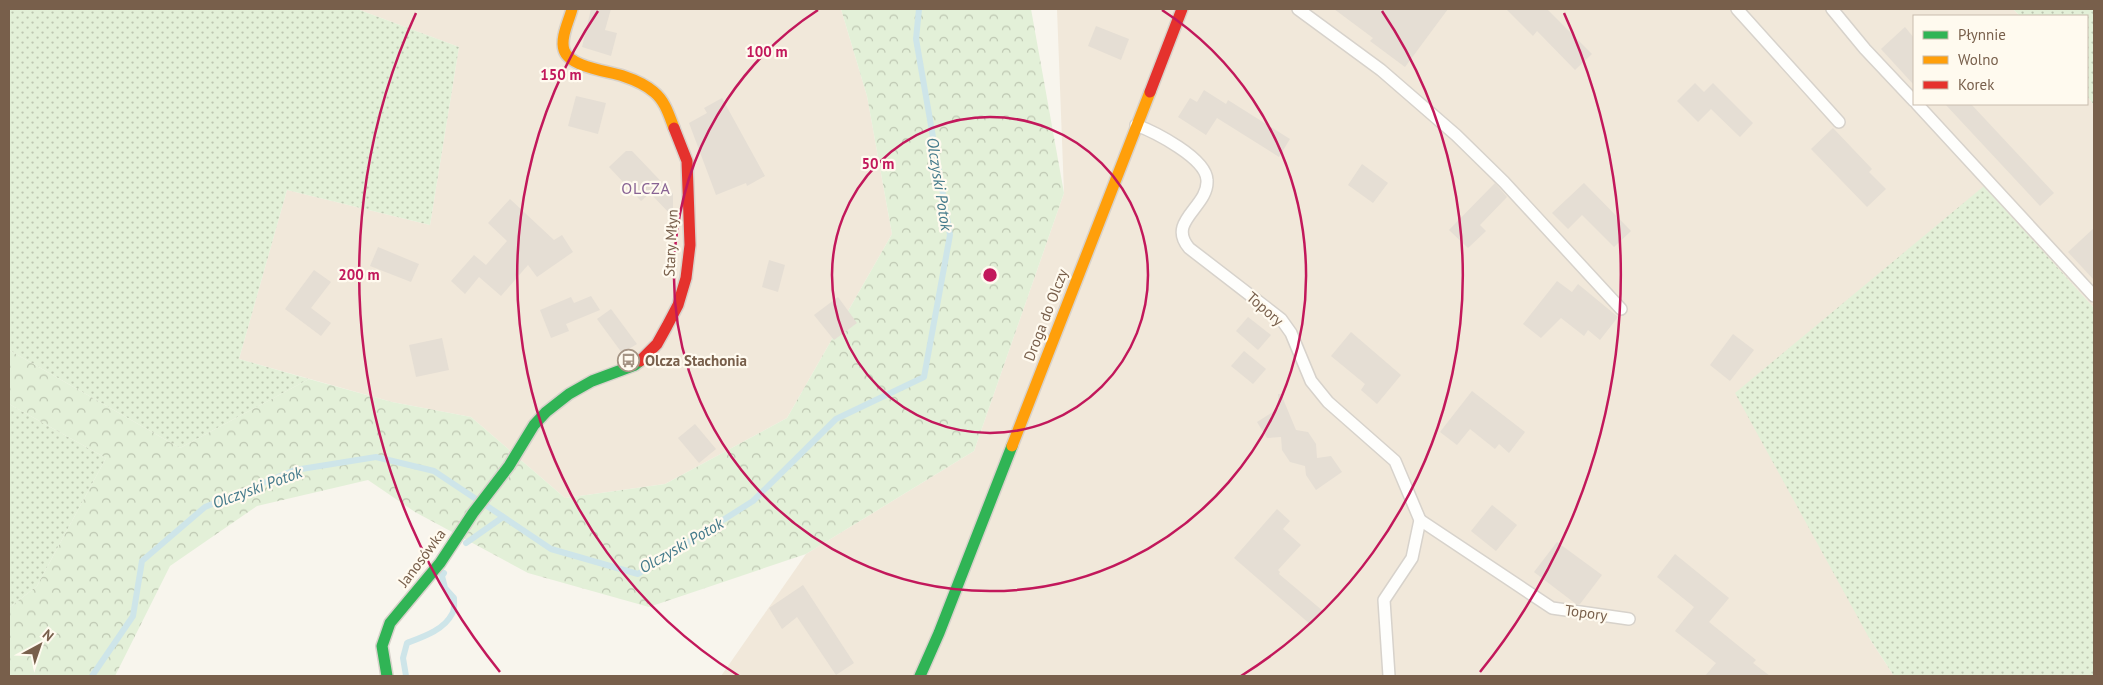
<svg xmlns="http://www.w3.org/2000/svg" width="2103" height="685" viewBox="0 0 2103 685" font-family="'PT Sans',sans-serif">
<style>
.residential{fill:#f1e8da}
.grass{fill:url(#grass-dots)}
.forest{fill:url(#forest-crowns)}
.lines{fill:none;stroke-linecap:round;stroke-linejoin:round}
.stream{stroke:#cee5e9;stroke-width:6}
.building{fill:#e5ded4}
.lane-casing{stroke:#d7d2cb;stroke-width:14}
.fast-casing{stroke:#d8d2cb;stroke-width:14}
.slow-casing{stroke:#d8d2cb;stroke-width:14}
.jam-casing{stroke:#d8d2cb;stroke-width:14}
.lane{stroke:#fefefc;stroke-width:11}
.fast{stroke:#30b455;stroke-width:11}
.slow{stroke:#ff9f0a;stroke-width:11}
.jam{stroke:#e5322d;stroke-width:11}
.ring{fill:none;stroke:#c2185b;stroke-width:2.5}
.labels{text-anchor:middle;stroke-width:4.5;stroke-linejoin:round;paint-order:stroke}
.street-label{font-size:15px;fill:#785f4b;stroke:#fffaef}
.poi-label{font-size:15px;font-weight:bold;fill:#785f4b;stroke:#fffaef;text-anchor:start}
.water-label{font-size:16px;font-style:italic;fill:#447a8b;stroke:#fffaef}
.neighbourhood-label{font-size:16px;letter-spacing:1px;fill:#886394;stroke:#fffaef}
.centre{fill:#c2185b;stroke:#fffaef;stroke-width:2.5}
.ring-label{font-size:15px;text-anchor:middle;font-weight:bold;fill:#c2185b;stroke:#fffaef;stroke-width:4.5;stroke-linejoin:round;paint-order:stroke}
</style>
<defs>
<pattern id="grass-dots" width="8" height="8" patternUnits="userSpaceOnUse" patternTransform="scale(1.25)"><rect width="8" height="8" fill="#e3f0d8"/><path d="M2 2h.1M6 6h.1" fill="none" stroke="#bdc6b1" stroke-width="1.8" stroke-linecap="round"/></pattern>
<pattern id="forest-crowns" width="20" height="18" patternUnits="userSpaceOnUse" patternTransform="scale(1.25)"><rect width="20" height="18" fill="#e3f0d8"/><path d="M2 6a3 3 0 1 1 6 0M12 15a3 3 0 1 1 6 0" fill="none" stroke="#bdc6b1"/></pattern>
</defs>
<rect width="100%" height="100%" fill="#f8f5ed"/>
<g class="residential">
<path d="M 357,9 L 841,9 L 867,96 L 892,234 L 787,418 L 665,484 L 565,498 L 471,417 L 392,402 L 239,359 L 287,190 L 430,225 L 459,47 Z"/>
<path d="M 1057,9 L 2013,9 L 2020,16 L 1914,16 L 1914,104 L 2087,104 L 2087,96 L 2094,105 L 2094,308 L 1984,187 L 1868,636 L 1894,676 L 721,676 L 806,554 L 974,451 L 1064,193 Z"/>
</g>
<g class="grass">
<path d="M 9,9 L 357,9 L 459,47 L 430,225 L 287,190 L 239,359 L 309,379 L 180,448 L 9,350 Z"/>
<path d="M 2013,9 L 2094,9 L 2094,105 L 2087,96 L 2087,16 L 2020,16 Z"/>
<path d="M 1984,186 L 2094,308 L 2094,676 L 1894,676 L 1868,636 L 1735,393 Z"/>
<path d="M 9,404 L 106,458 L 37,586 L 9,608 Z"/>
</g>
<path class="forest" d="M 841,9 L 1031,9 L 1064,193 L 974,451 L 806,554 L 649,607 L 528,573 L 415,512 L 368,480 L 257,506 L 170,566 L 115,676 L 9,676 L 9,608 L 37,586 L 106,458 L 9,404 L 9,350 L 180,448 L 309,379 L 392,402 L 471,417 L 565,498 L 665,484 L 787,418 L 892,234 L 867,96 Z"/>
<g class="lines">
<g class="stream">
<path d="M 487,506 L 551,549 L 638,574 L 753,501 L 836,419 L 924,377 L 950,235 L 916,39 L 919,9"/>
<path d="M 466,543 L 503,517"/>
<path d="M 92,676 L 133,616 L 142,561 L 205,507 L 295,470 L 376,457 L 434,471 L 476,499"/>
<path d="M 406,676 L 403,658 L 407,643 C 423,637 444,630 452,614 C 455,610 454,603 454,598 L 445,588 L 442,576 L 444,573"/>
</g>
</g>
<g class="building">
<path d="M 591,9 L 611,9 L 605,30 L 617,33 L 611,56 L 582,47 Z"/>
<path d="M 1334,9 L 1448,9 L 1405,67 L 1370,41 L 1373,38 Z"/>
<path d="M 1506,9 L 1547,9 L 1592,54 L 1575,70 L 1537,31 L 1533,36 Z"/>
<path d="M 1096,26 L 1129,39 L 1121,60 L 1088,46 Z"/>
<path d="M 1905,27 L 1914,38 L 1914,85 L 1881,49 Z"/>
<path d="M 1695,83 L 1704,92 L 1713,83 L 1753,123 L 1740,137 L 1711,109 L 1698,122 L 1677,101 Z"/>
<path d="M 1204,90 L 1226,104 L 1228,100 L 1290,139 L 1279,157 L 1217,118 L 1206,135 L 1178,117 L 1190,98 L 1197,102 Z"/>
<path d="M 576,96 L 606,103 L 598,134 L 568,126 Z"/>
<path d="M 722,98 L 765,176 L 747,186 L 746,183 L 716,195 L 689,123 L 707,113 L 704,108 Z"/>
<path d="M 1945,104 L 1971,104 L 2054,193 L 2040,206 Z"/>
<path d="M 1833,128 L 1872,169 L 1869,172 L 1886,189 L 1867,207 L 1811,149 Z"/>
<path d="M 626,151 L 632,151 L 673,194 L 673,217 L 650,193 L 641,201 L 609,167 Z"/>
<path d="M 1362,164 L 1388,183 L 1373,203 L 1348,185 Z"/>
<path d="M 1495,183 L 1507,197 L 1480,225 L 1486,231 L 1468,248 L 1449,230 Z"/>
<path d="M 1584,183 L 1631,231 L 1614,247 L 1582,215 L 1568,229 L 1552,213 Z"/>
<path d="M 510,199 L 554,240 L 562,235 L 573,252 L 537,277 L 528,265 L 501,296 L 479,277 L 465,294 L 451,281 L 474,255 L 486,265 L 507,241 L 488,223 Z"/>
<path d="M 2094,228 L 2094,280 L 2068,252 Z"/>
<path d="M 378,247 L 419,264 L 411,282 L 370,266 Z"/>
<path d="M 769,260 L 785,265 L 778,292 L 762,287 Z"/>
<path d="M 314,270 L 331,282 L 311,308 L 331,323 L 321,336 L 285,309 Z"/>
<path d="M 1557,281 L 1572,292 L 1578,284 L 1618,317 L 1600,340 L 1588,330 L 1584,336 L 1561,318 L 1541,338 L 1523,324 Z"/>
<path d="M 591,296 L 600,310 L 566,324 L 569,331 L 551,338 L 540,310 L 571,297 L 574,303 Z"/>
<path d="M 838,297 L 857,323 L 834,340 L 814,315 Z"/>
<path d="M 611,309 L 637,344 L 622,353 L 597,319 Z"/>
<path d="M 1248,317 L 1271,335 L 1258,350 L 1236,331 Z"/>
<path d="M 1351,332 L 1401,375 L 1377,404 L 1361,390 L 1365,384 L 1331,356 Z"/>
<path d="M 1733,334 L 1754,350 L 1730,381 L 1710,365 Z"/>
<path d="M 442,338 L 449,370 L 416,377 L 409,345 Z"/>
<path d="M 1244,351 L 1266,369 L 1253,384 L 1231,366 Z"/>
<path d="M 1472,391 L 1525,432 L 1509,453 L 1499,444 L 1495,449 L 1470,429 L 1457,445 L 1440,432 Z"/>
<path d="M 1278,394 L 1281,394 L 1296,430 L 1308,432 L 1316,444 L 1317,458 L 1331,456 L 1342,472 L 1316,490 L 1306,475 L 1305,466 L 1290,462 L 1282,450 L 1281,437 L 1267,438 L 1257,422 L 1279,408 Z"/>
<path d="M 695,424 L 716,449 L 699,463 L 678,438 Z"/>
<path d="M 1492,505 L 1517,525 L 1496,551 L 1471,531 Z"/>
<path d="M 1277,509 L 1290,521 L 1283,529 L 1301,545 L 1278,570 L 1280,572 L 1279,574 L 1323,611 L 1311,625 L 1234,558 Z"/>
<path d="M 1557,542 L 1602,575 L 1580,604 L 1576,604 L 1534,572 Z"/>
<path d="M 1675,554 L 1729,598 L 1709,622 L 1756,660 L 1753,663 L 1770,676 L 1705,676 L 1716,663 L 1675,631 L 1694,607 L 1657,577 Z"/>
<path d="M 803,585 L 854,663 L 836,675 L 797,617 L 782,629 L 769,608 Z"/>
</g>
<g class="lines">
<defs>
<g id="lane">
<path d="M 1298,9 L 1381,70 L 1456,135 L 1504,182 L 1621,309"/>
<path d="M 1737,9 L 1839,122"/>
<path d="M 1832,9 L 1865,49 L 1914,101"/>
<path d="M 1917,104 L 2094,296"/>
<path d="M 1136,125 C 1155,132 1206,158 1207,180 C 1209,207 1166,221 1189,248 L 1281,319 L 1291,333 L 1311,381 L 1328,402 L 1395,461 L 1420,520 L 1412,558 L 1384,600 L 1389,676"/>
<path d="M 1420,520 L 1552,608 L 1629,619"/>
</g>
<g id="fast">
<path d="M 387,676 L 382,646 L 390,623 L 440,563 L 473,513 L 509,466 L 534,425 L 546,412 L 569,394 L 592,381 L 635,365 L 640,361"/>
<path d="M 920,676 L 939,633 L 1012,446"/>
</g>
<g id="slow">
<path d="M 572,9 C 569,21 560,38 564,50 C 569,67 608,71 623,76 C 632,79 646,85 654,92 C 665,101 669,115 674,128"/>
<path d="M 1012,446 L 1150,92"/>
</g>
<g id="jam">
<path d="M 1150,92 L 1182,9"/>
<path d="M 640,361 L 657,344 L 667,326 L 678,305 L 686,278 L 690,245 L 687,161 L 674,128"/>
</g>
</defs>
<use href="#lane" class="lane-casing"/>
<use href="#fast" class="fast-casing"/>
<use href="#slow" class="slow-casing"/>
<use href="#jam" class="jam-casing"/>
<use href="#lane" class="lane"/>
<use href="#fast" class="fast"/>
<use href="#slow" class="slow"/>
<use href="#jam" class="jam"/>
</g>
<g class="ring">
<circle cx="990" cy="275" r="158"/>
<path d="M1162 10A316 316 0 1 1 818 10"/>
<path d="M739 676A473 473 0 0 1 598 11M1382 11A473 473 0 0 1 1241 676"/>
<path d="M500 672A631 631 0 0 1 416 13M1564 13A631 631 0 0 1 1480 672"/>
</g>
<defs>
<symbol id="bus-ring" viewBox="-11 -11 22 22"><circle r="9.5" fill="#fffaef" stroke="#a59484" stroke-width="1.5"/><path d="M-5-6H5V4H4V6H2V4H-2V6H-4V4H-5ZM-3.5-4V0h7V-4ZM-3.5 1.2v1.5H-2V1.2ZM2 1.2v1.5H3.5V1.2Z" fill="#a59484"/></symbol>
</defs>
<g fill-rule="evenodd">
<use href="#bus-ring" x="616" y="348" width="25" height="25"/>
</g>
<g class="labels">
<g class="street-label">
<text transform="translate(671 243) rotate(-87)" y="5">Stary Młyn</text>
<text transform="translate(1265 309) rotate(41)" y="5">Topory</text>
<text transform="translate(1046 315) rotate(-69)" y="5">Droga do Olczy</text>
<text transform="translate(422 558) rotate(-53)" y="5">Janosówka</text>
<text transform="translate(1586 613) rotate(8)" y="5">Topory</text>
</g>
<g class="poi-label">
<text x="645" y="366">Olcza Stachonia</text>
</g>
<g class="water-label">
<text transform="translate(940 184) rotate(81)" y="6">Olczyski Potok</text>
<text transform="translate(257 487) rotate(-20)" y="6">Olczyski Potok</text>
<text transform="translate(681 545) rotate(-30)" y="6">Olczyski Potok</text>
</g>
<g class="neighbourhood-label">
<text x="646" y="194">OLCZA</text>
</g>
</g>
<circle cx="990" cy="275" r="8" class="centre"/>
<g class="ring-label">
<text x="767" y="57">100 m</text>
<text x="561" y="80">150 m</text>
<text x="878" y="169">50 m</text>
<text x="359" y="280">200 m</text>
</g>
<rect width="2103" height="685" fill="none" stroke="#785f4b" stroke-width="20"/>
<rect x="1913" y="15" width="175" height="90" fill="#fffaef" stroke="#c9bcad"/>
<rect x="1923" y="31" width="25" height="8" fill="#30b455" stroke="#c9bcad"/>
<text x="1958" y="40" font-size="15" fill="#785f4b">Płynnie</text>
<rect x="1923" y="56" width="25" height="8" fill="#ff9f0a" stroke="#c9bcad"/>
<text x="1958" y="65" font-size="15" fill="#785f4b">Wolno</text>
<rect x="1923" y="81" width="25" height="8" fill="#e5322d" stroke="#c9bcad"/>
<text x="1958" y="90" font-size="15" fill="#785f4b">Korek</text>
<g transform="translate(40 645) rotate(40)" stroke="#fffaef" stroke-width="4" paint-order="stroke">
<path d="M0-4L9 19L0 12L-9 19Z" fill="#785f4b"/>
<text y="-8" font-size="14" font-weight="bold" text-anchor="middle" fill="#785f4b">N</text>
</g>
</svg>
